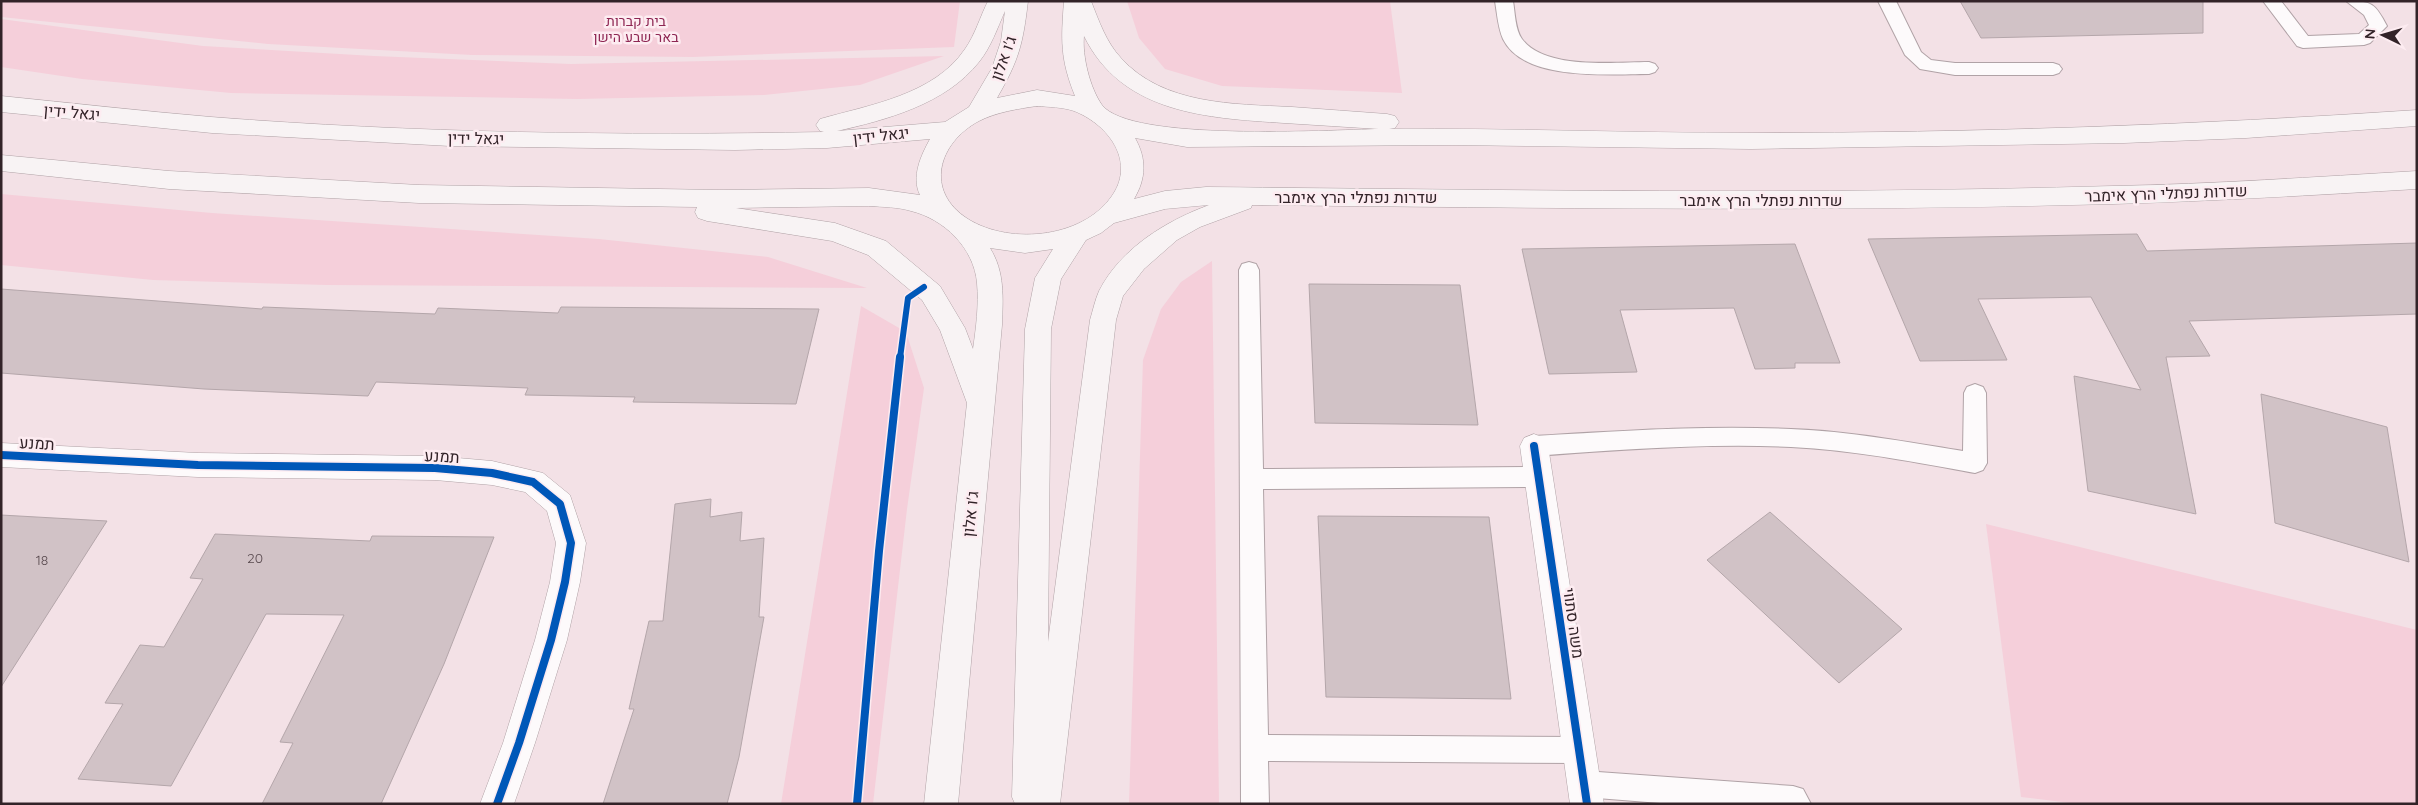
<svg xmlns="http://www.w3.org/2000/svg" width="2418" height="805" viewBox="0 0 2418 805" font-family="Quicksand,Heebo,sans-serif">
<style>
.green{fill:#f5cfda}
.building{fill:#d1c2c6;stroke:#b4a6aa}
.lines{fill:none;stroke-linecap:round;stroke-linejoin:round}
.service-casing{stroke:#b0a2a6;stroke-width:2}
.minor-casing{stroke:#b0a2a6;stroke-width:1}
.secondary-casing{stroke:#b0a2a6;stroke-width:1}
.service{fill:#fdfafb;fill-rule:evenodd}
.minor{fill:#fdfafb;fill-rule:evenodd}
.secondary{fill:#f8f3f4;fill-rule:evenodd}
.cycleway-far1-casing{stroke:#fdecf1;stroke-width:9}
.cycleway-casing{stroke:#fdecf1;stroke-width:11}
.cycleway-far1{stroke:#0057b8;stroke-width:6}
.cycleway{stroke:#0057b8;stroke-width:8}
.labels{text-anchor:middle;stroke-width:5;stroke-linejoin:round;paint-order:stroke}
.far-park-label{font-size:14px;fill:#8e2653;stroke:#fdecf1}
.number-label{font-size:14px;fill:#5a4b50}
.street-label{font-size:16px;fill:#322328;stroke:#fdecf1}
</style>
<rect width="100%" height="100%" fill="#f3e1e6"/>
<g class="green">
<path d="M 1,1 L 960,1 L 954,47 L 693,57 L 472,55 L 268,44 L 1,17 Z"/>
<path d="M 1127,1 L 1390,1 L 1402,93 L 1222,86 L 1165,69 L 1139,38 Z"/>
<path d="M 1,19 L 203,46 L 374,56 L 571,64 L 944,56 L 860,85 L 764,95 L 577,99 L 231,93 L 82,79 L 1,67 Z"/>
<path d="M 1,194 L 212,213 L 599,239 L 768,257 L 867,288 L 327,285 L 153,280 L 1,265 Z"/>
<path d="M 1212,261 L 1219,804 L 1129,804 L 1143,360 L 1161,309 L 1181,282 Z"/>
<path d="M 861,306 L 906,332 L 924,388 L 907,509 L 873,804 L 781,804 Z"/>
<path d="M 1986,524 L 2417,630 L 2417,804 L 2079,804 L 2021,797 Z"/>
</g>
<g class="building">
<path d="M 1960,1 L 2203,1 L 2203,33 L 1981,38 Z"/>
<path d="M 2137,234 L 2147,251 L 2417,243 L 2417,314 L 2189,321 L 2210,356 L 2166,357 L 2196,514 L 2088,491 L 2074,376 L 2141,390 L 2091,297 L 1978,299 L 2007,360 L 1920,361 L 1868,239 Z"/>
<path d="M 1795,244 L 1840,363 L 1795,363 L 1795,368 L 1755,369 L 1734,308 L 1620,310 L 1637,372 L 1549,374 L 1522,249 Z"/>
<path d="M 1309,284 L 1460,285 L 1478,425 L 1315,423 Z"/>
<path d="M 1,289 L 262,309 L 263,307 L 435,314 L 438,308 L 558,313 L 561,307 L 819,309 L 796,404 L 633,402 L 635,397 L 525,395 L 528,388 L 376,382 L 368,396 L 204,389 L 1,373 Z"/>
<path d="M 2261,394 L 2387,427 L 2409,562 L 2275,523 Z"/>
<path d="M 711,499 L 710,517 L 742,512 L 740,541 L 764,538 L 759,617 L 764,617 L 739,757 L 727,804 L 603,804 L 634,709 L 629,709 L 649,621 L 663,621 L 675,504 Z"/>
<path d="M 1770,512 L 1902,629 L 1839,683 L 1707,560 Z"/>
<path d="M 1,515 L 107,521 L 1,687 Z"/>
<path d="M 1318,516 L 1489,517 L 1511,699 L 1326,697 Z"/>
<path d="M 215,534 L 370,541 L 372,536 L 494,537 L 444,664 L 381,804 L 262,804 L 293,743 L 280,742 L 344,615 L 266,614 L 171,786 L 78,779 L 123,704 L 105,703 L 140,645 L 164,647 L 203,579 L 190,578 Z"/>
</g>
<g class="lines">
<defs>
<g id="service">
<path d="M 1495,1 L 1513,1 C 1515,12 1515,30 1522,39 C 1545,70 1614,62 1649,62 L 1655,64 L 1658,68 L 1655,72 L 1649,74 C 1609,74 1524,82 1503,39 C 1498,28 1497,13 1495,1 Z"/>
<path d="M 1878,1 L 1896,1 L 1921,52 L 1931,60 L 1955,63 L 2053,63 L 2059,65 L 2062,69 L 2059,73 L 2053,75 L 1955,75 L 1920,69 L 1905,55 Z"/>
<path d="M 2263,1 L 2281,1 L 2308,36 L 2359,34 L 2369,25 L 2364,15 L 2346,1 C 2372,1 2375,3 2387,26 L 2370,43 L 2364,45 L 2303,48 L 2297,46 Z"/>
<path d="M 1249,262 L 1256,264 L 1259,270 L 1263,469 L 1539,467 L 1547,470 L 1551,477 L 1547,484 L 1539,487 L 1263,489 L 1268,735 L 1580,737 L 1589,741 L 1593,750 L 1589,759 L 1580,763 L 1268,761 L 1269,804 L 1241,804 L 1239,270 L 1242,264 Z"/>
<path d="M 1975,384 L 1983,387 L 1986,393 L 1987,463 L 1983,470 L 1975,473 C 1914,462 1853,450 1791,447 C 1705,443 1620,450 1534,456 L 1526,453 L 1522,446 L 1526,439 L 1534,436 C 1619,431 1705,425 1791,429 C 1849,431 1906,442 1963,451 L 1964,393 L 1967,387 Z"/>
<path d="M 1584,771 L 1793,786 L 1803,789 L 1811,804 L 1673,804 L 1584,797 L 1574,793 L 1570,784 L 1574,775 Z"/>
</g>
<g id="minor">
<path d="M 1534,434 L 1544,438 L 1548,446 L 1604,804 L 1570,804 L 1520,446 L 1524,438 Z"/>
<path d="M 1,443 L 198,453 L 435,456 L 492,461 L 543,473 L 570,495 L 586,543 L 580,582 L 567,640 L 535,743 L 514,804 L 480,804 L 503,743 L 535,640 L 550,582 L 556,543 L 547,511 L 525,492 L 492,485 L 435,480 L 198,477 L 1,467 Z"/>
</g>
<path id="secondary" d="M 988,1 L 1028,1 C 1023,44 1019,60 997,98 L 1037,90 L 1075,96 C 1060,59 1061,40 1064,1 L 1091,1 C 1099,21 1106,42 1121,58 C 1163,105 1234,104 1292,107 C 1324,109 1355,112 1387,114 L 1395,116 L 1399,122 L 1395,128 L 1389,129 C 1510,128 1630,133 1751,133 C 1973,133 2195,125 2417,110 L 2417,126 L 2246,138 L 2124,143 L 1751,149 L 1452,145 L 1187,147 L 1135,138 C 1147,159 1146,179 1134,199 L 1165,191 L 1206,187 C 1508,190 1811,195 2113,186 C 2214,184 2315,177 2417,171 L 2417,189 C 2315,195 2214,201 2113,204 C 1826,212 1539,208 1252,205 L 1251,208 L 1200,227 L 1177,240 L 1144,269 L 1123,296 L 1116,320 L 1060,804 L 1015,804 L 1012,797 L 1025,329 L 1035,278 L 1053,249 L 1025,253 L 990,248 C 1005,272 1003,298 1002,325 L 958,804 L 924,804 L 967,403 L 940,330 L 922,300 L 868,255 L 832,241 L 707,221 L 698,218 L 695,212 L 697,207 L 419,203 L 169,189 L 1,171 L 1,155 L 169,171 L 419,185 L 719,190 L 869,188 L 920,195 C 911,177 921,155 930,139 L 827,148 L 735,150 L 450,146 L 212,133 L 1,112 L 1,96 C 71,103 141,111 211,117 C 415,133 620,136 824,132 L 820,131 L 816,125 L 820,119 C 869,105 934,95 965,49 C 975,35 980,17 988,1 ZM 1005,11 L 1001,41 L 992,68 L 969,107 L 945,122 L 837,131 C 886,120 946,104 979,62 C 991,47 997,29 1005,11 ZM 1084,36 C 1122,114 1208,118 1284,123 C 1316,125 1347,127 1379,129 C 1329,130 1130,142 1102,105 C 1090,88 1082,56 1084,36 ZM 1037,106 C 1049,107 1062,107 1074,111 C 1105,123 1134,157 1115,191 C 1088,238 1011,246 968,219 C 924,191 938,143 979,121 C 997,112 1017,109 1037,106 ZM 1209,205 C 1166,221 1121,248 1099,291 C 1095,300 1093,310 1090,320 L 1048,642 L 1051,329 L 1061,279 L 1086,240 L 1101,233 L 1114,223 L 1165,209 ZM 869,206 C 883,207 898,207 911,211 C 944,219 974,248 977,283 C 979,305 976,328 973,349 L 965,328 L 940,286 L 886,241 L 835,223 L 736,208 Z"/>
</defs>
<use href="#service" class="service-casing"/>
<use href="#minor" class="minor-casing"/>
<use href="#secondary" class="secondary-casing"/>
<use href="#service" class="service"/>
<use href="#minor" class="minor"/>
<use href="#secondary" class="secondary"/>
<defs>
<path id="cycleway-far1" d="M 900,358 L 908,298 L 924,287"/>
<g id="cycleway">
<path d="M 1534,446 L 1587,804"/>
<path d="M 1,455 L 198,465 L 435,468 L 492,473 L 533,482 L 560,504 L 571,543 L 565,582 L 551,640 L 519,743 L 497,804"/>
<path d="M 857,804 L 879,551 L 900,357"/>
</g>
</defs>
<use href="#cycleway-far1" class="cycleway-far1-casing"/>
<use href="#cycleway" class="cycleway-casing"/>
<use href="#cycleway-far1" class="cycleway-far1"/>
<use href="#cycleway" class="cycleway"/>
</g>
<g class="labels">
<g class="far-park-label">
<text x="636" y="26">בית קברות<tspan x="636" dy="16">באר שבע הישן</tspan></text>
</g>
<g class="number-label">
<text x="255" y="563">20</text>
<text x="42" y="565">18</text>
</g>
<g class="street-label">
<text transform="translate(1003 58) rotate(-70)" y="6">ג'ו אלון</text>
<text transform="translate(72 112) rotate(5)" y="6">יגאל ידין</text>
<text transform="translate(881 135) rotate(-6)" y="6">יגאל ידין</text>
<text transform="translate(476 138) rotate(1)" y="6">יגאל ידין</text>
<text transform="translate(2166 193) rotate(-2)" y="6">שדרות נפתלי הרץ אימבר</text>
<text x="1356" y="203">שדרות נפתלי הרץ אימבר</text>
<text x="1761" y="206">שדרות נפתלי הרץ אימבר</text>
<text transform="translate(37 443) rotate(3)" y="6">תמנע</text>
<text transform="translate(442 456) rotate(3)" y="6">תמנע</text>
<text transform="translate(970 514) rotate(-84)" y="6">ג'ו אלון</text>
<text transform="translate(1574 623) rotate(82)" y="6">משה סתווי</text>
</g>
</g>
<rect width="2418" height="805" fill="none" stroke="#322328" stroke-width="5"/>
<g transform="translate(2383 35) rotate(275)" stroke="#fdecf1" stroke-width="4" paint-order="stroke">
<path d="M0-4L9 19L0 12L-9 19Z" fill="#322328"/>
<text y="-8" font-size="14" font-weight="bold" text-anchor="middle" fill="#322328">N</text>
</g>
</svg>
